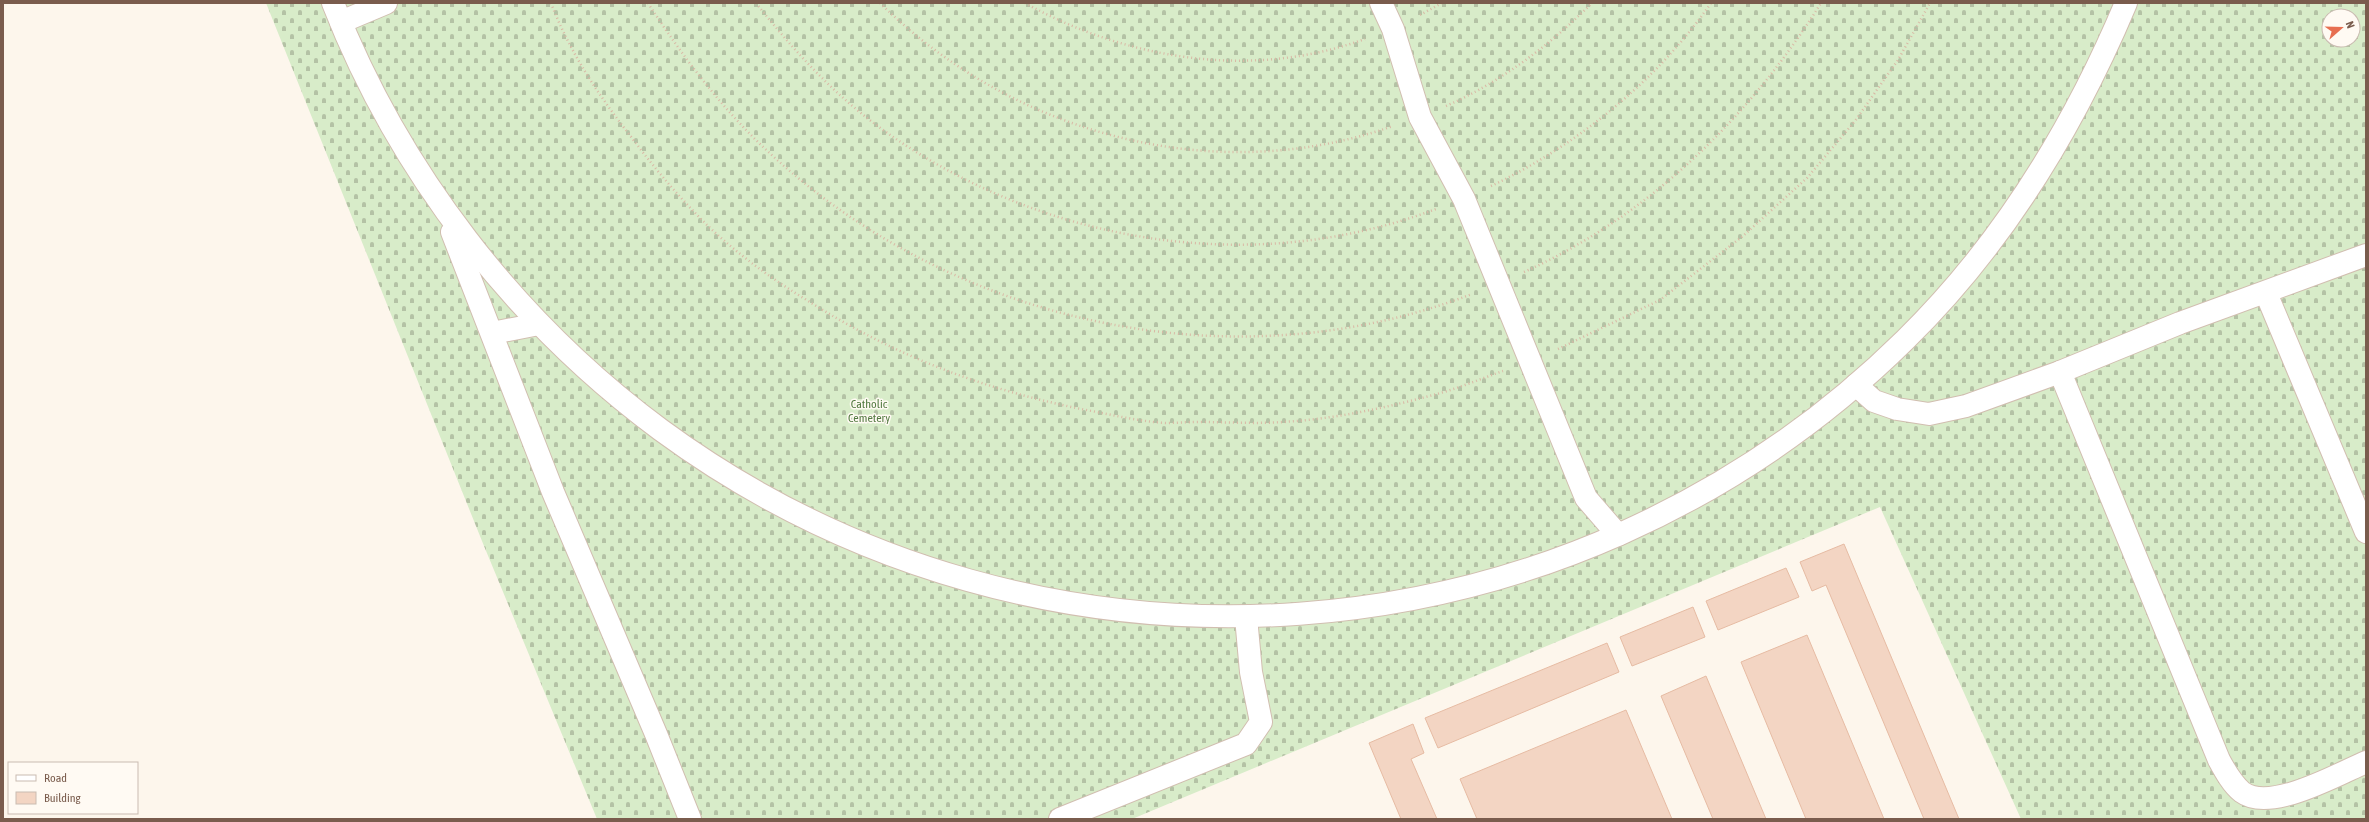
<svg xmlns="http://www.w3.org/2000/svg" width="2369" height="822" viewBox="0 0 2369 822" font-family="'Asap Condensed',sans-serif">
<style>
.cemetery{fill:url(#cemetery-stones);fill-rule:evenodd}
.building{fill:#f3d5c3;stroke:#e6bba3}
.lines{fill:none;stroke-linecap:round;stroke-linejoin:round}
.minor-casing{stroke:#d1beb0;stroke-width:24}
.path{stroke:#d9b8a5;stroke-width:2.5;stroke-dasharray:1 3;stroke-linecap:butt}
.minor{stroke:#fff;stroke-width:22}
.labels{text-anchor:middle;stroke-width:3;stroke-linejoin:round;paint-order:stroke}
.park-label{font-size:12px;fill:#537a41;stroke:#fffaf3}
</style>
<defs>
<pattern id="cemetery-stones" width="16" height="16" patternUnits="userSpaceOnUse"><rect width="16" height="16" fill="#d8ecc9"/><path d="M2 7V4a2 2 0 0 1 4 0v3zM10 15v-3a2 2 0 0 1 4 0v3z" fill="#b4c2a5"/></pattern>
</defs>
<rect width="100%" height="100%" fill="#fdf6ec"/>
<path class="cemetery" d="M 266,3 L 2366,3 L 2366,819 L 2021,819 L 1880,507 L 1132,819 L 597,819 L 484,546 ZM 2329,16 L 2353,16 L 2353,40 L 2329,40 Z"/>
<g class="building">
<path d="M 1844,544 L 1959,819 L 1924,819 L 1826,585 L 1812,591 L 1800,562 Z"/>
<path d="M 1786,568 L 1799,597 L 1718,630 L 1706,601 Z"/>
<path d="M 1693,607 L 1705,637 L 1632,666 L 1620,637 Z"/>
<path d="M 1807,635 L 1884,819 L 1806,819 L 1741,662 Z"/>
<path d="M 1607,643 L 1619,672 L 1438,748 L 1425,718 Z"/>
<path d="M 1706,676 L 1766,819 L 1713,819 L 1661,696 Z"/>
<path d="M 1626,710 L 1672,819 L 1477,819 L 1460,779 Z"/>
<path d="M 1413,724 L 1424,753 L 1411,759 L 1437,819 L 1401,819 L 1369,743 Z"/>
</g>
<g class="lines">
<defs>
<g id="minor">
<path d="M 333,3 C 399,172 515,322 661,430 C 1041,709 1569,671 1905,340 C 2003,244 2073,129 2126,3"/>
<path d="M 1381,3 L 1393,29 L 1420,117 L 1464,199 L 1586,498 L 1618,535"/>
<path d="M 341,22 L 386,3"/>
<path d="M 452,232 L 553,492 L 656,734 L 690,819"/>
<path d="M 2266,293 L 2366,532"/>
<path d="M 492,333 L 539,324"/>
<path d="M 2060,372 L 2219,760 C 2225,771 2232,784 2242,792 C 2270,813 2338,774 2366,762"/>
<path d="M 1856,385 L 1874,401 L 1897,409 L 1929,414 L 1966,406 L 2060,372 L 2180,323 L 2366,255"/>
<path d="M 1060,819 L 1246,744 L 1261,722 L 1251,672 L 1246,617"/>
</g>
</defs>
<use href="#minor" class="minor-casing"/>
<g class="path">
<path d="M 551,3 C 570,53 599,96 632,138 C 655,169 679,197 706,224 C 736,253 769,277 805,299 C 893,355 979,388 1081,409 C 1109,414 1136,421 1165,423 C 1176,423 1187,422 1199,422 C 1227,422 1255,424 1283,422 C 1334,419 1385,408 1433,395 C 1457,389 1480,379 1503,371"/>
<path d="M 648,3 C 681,54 717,102 760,144 C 946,323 1230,387 1472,294"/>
<path d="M 756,3 C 794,51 836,97 886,132 C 1045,244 1253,278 1436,209"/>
<path d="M 880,3 C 1013,134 1214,189 1393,126"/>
<path d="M 1025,3 C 1128,60 1252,80 1365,39"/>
<path d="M 1420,15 L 1442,3"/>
<path d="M 1446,106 C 1501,82 1550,45 1592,3"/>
<path d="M 1491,186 C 1576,146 1657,81 1711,3"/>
<path d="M 1524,272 C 1649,216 1749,118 1821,3"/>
<path d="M 1558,349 L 1660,300 L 1743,236 L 1807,178 L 1855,121 L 1898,60 L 1930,3"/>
</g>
<use href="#minor" class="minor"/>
</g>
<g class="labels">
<g class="park-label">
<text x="869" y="408">Catholic<tspan x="869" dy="14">Cemetery</tspan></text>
</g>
</g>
<rect width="2369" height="822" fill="none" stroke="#7a5c4d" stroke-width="8"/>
<rect x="8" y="762" width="130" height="52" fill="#fffaf3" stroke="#cabbb1"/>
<rect x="16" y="775" width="20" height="6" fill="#ffffff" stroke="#cabbb1"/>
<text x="44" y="782" font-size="12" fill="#7a5c4d">Road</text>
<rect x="16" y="792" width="20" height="12" fill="#f3d5c3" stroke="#cabbb1"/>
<text x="44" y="802" font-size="12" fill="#7a5c4d">Building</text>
<g transform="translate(2341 28) rotate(70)"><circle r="19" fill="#fffaf3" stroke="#cabbb1"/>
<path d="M0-3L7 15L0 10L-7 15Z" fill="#e76f51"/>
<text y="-6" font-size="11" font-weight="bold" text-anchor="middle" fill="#7a5c4d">N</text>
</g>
</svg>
